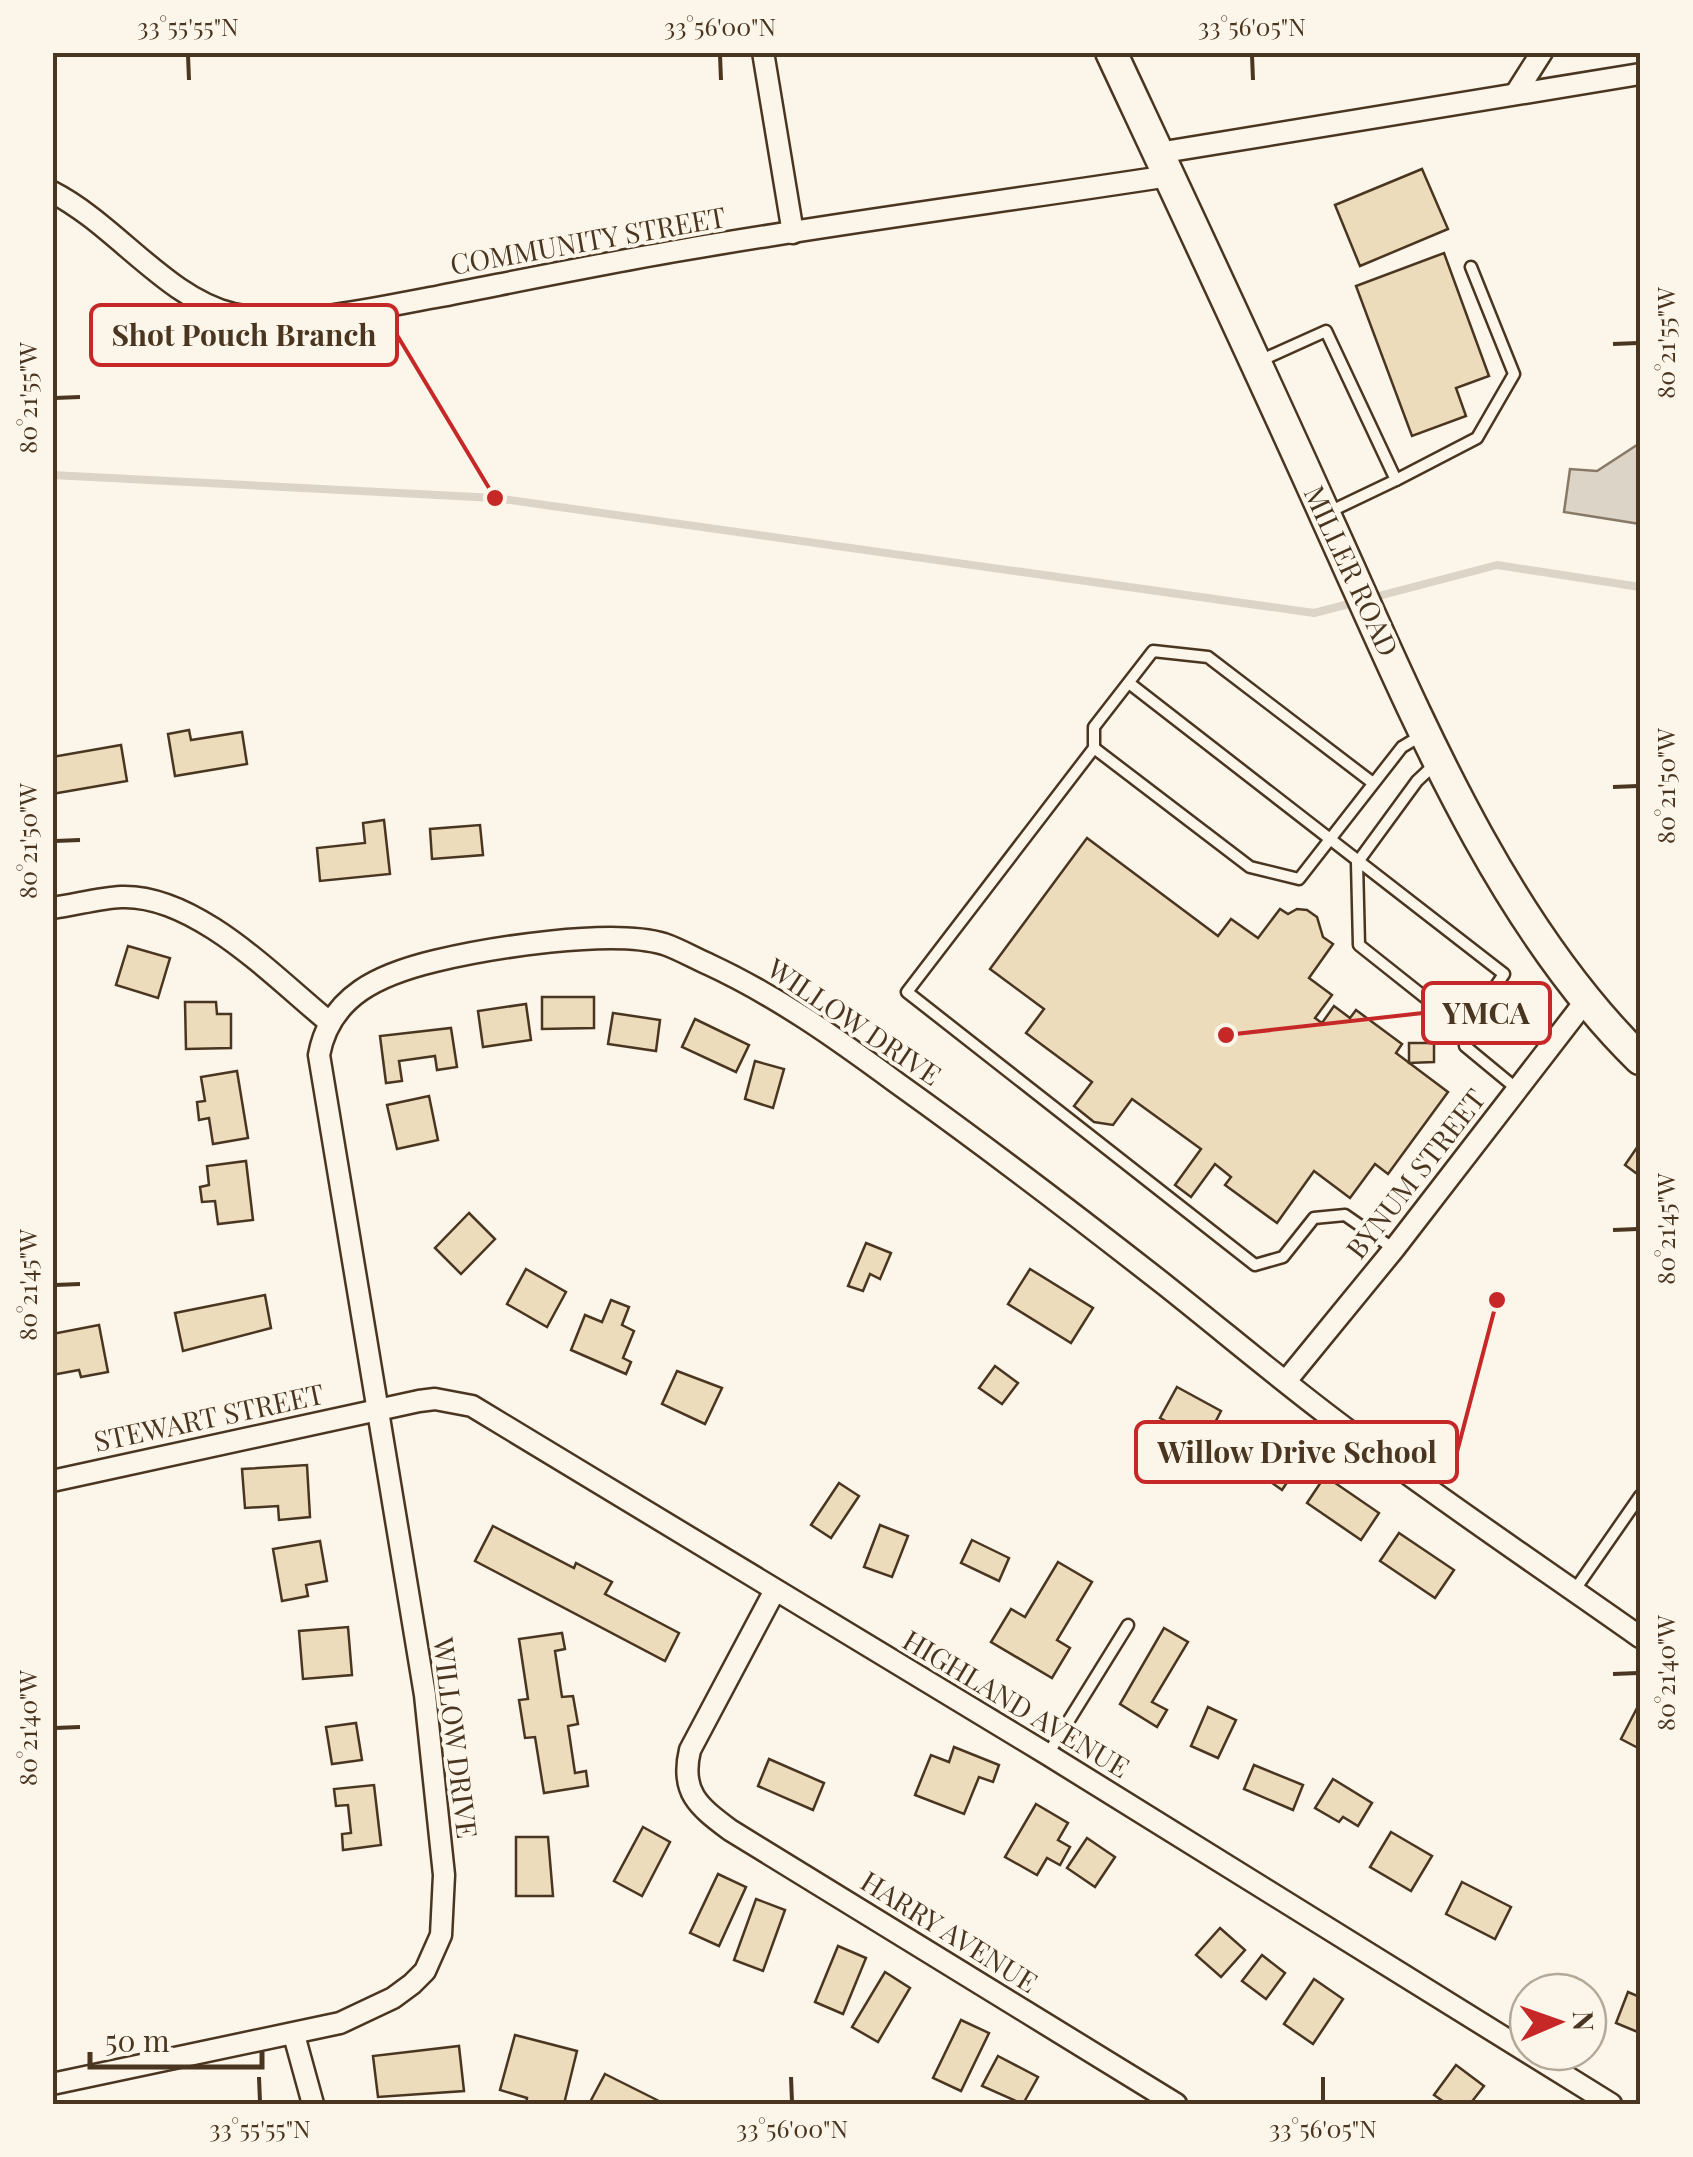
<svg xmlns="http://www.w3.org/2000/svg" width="1693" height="2157" viewBox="0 0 1693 2157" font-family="'Playfair Display',serif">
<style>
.water{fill:#dcd4c6;stroke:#887966;stroke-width:2.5}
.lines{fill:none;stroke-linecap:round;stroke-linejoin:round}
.stream{stroke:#dcd4c6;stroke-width:8}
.building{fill:#ecdcbc;stroke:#4a3520;stroke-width:2.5}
.service-casing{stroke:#4a3520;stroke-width:15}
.minor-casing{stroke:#4a3520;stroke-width:25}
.secondary-casing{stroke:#4a3520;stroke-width:35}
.service{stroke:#fbf6e9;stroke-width:10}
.minor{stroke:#fbf6e9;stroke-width:20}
.secondary{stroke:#fbf6e9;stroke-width:30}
.ticks{fill:none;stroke:#4a3520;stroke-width:4}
.labels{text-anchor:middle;stroke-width:8;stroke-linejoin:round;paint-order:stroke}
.street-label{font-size:28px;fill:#4a3520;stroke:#fbf6e9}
.leader{fill:none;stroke:#c62828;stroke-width:4}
.callout-dot{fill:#c62828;stroke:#fbf6e9;stroke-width:4}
.callout{fill:#fbf6e9;stroke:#c62828;stroke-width:4}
.callout-label{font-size:30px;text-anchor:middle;font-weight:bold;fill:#4a3520}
.neatline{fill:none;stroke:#4a3520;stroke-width:4}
.ticks-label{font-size:25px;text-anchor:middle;fill:#4a3520}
</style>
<rect width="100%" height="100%" fill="#fbf6e9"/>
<path class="water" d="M 1640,443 L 1640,524 L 1564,512 L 1570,469 L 1597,471 Z"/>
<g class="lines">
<g class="stream">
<path d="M 52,475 L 495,498 L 1314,613 L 1357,602"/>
<path d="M 1371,598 L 1497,565 L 1640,587"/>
</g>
</g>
<g class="building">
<path d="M 1422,169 L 1448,229 L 1360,266 L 1335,205 Z"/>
<path d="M 1444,253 L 1489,376 L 1456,388 L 1466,416 L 1412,436 L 1356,286 Z"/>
<path d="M 189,730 L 191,740 L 242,732 L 247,764 L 175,776 L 168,734 Z"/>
<path d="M 121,745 L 127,781 L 52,794 L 52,757 Z"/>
<path d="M 384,820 L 390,874 L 320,881 L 317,848 L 365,843 L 363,823 Z"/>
<path d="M 480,825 L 483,855 L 432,859 L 430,829 Z"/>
<path d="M 1087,838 L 1218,936 L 1231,919 L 1258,938 L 1280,909 L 1288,914 L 1297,909 L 1307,910 L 1317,917 L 1323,937 L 1333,944 L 1309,978 L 1332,995 L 1315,1018 L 1322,1023 L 1334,1006 L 1350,1018 L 1356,1010 L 1402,1044 L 1396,1053 L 1448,1092 L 1388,1174 L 1375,1164 L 1350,1198 L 1314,1171 L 1277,1223 L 1225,1185 L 1231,1177 L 1215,1164 L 1191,1197 L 1175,1185 L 1201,1149 L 1132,1099 L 1113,1125 L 1094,1122 L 1074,1106 L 1092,1082 L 1026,1033 L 1044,1009 L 990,969 Z"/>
<path d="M 128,946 L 170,958 L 158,998 L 116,985 Z"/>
<path d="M 542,997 L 594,997 L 594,1028 L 542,1029 Z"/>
<path d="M 185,1002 L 216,1002 L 217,1014 L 231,1014 L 231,1048 L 186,1049 Z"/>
<path d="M 526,1004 L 531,1040 L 483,1047 L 478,1011 Z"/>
<path d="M 613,1013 L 660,1020 L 656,1051 L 608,1044 Z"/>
<path d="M 695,1019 L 749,1045 L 736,1072 L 682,1047 Z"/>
<path d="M 451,1028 L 457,1067 L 437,1070 L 435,1056 L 399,1061 L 402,1081 L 386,1083 L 380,1036 Z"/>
<path d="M 1409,1043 L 1434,1043 L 1434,1062 L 1409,1063 Z"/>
<path d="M 755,1061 L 784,1069 L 773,1108 L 745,1099 Z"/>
<path d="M 237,1071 L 248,1138 L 213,1144 L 209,1118 L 199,1120 L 197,1102 L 205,1101 L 201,1077 Z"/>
<path d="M 429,1096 L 438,1140 L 397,1149 L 387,1105 Z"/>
<path d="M 1640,1143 L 1640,1176 L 1625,1165 Z"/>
<path d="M 246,1161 L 253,1220 L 218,1224 L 215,1201 L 202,1202 L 200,1187 L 209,1185 L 207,1166 Z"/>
<path d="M 469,1213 L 495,1239 L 461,1274 L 435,1248 Z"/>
<path d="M 866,1243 L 891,1253 L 880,1279 L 870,1274 L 863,1291 L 848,1286 Z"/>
<path d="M 526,1269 L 566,1292 L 547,1327 L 507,1304 Z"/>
<path d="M 1030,1269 L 1093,1308 L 1071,1343 L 1008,1304 Z"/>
<path d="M 265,1295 L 271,1328 L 183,1351 L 175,1313 Z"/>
<path d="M 611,1300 L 629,1307 L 622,1325 L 634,1331 L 623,1358 L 631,1362 L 626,1374 L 571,1350 L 585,1315 L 602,1322 Z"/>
<path d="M 99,1325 L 108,1372 L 81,1377 L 79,1370 L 52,1375 L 52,1334 Z"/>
<path d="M 995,1366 L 1018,1383 L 1002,1404 L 979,1388 Z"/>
<path d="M 677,1371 L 722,1388 L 705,1424 L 662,1404 Z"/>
<path d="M 1177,1387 L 1221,1411 L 1205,1442 L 1160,1418 Z"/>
<path d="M 1246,1425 L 1300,1463 L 1282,1490 L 1228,1452 Z"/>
<path d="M 307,1465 L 310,1517 L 279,1520 L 278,1506 L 245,1508 L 242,1469 Z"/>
<path d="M 1325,1476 L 1379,1513 L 1361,1540 L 1307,1503 Z"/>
<path d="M 839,1483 L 859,1496 L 831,1538 L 811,1525 Z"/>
<path d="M 880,1525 L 908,1536 L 892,1577 L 864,1567 Z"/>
<path d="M 493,1526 L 574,1568 L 576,1563 L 612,1582 L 605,1594 L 679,1633 L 665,1661 L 475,1561 Z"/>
<path d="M 1399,1533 L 1454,1570 L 1435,1598 L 1380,1561 Z"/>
<path d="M 972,1540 L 1009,1558 L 999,1581 L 961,1563 Z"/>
<path d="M 320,1541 L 327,1581 L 306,1585 L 308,1596 L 282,1601 L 273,1549 Z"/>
<path d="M 1058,1562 L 1092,1582 L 1057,1640 L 1070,1648 L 1052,1678 L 991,1642 L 1011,1609 L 1025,1617 Z"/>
<path d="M 348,1627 L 352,1675 L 303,1679 L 299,1631 Z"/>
<path d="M 1164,1628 L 1188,1642 L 1152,1702 L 1167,1710 L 1157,1727 L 1120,1704 Z"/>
<path d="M 562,1633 L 565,1649 L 555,1651 L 562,1697 L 573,1696 L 578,1724 L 568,1726 L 575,1773 L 586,1771 L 588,1786 L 544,1793 L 535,1737 L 525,1738 L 519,1700 L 528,1699 L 519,1639 Z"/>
<path d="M 1208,1707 L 1236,1720 L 1218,1758 L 1191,1746 Z"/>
<path d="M 1637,1708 L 1640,1709 L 1640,1749 L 1621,1739 Z"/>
<path d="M 356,1723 L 362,1760 L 332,1764 L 326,1727 Z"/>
<path d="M 954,1747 L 999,1765 L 993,1782 L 979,1777 L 964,1814 L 915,1795 L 931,1755 L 949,1762 Z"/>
<path d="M 769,1759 L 824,1783 L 813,1810 L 758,1786 Z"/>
<path d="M 1254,1765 L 1303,1785 L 1293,1810 L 1244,1789 Z"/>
<path d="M 1333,1779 L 1372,1803 L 1358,1826 L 1343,1817 L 1339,1822 L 1315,1808 Z"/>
<path d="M 374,1785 L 381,1845 L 343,1850 L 342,1834 L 351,1833 L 348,1805 L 336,1806 L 334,1789 Z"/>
<path d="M 1036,1804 L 1068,1823 L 1058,1840 L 1070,1847 L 1060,1865 L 1047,1858 L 1037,1875 L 1005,1857 Z"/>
<path d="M 643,1827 L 670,1842 L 642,1896 L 614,1881 Z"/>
<path d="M 1391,1832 L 1432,1856 L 1411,1891 L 1370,1867 Z"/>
<path d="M 516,1837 L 548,1837 L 553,1896 L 516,1896 Z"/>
<path d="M 1087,1838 L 1115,1857 L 1095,1887 L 1067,1868 Z"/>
<path d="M 718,1874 L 746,1887 L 719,1946 L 690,1933 Z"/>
<path d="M 1462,1882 L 1511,1907 L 1495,1939 L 1446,1914 Z"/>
<path d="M 756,1899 L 785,1910 L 763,1971 L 734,1960 Z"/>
<path d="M 1220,1928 L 1245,1950 L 1221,1977 L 1196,1955 Z"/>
<path d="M 838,1946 L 866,1958 L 843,2014 L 815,2002 Z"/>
<path d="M 1262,1955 L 1285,1973 L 1266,1999 L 1242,1981 Z"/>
<path d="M 885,1972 L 910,1988 L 878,2042 L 852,2027 Z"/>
<path d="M 1314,1979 L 1343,1999 L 1313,2044 L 1284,2024 Z"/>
<path d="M 1628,1992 L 1640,1997 L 1640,2033 L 1616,2023 Z"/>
<path d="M 961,2020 L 989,2033 L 961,2091 L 933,2078 Z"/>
<path d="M 515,2035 L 577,2051 L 564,2104 L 526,2104 L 527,2098 L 500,2090 Z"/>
<path d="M 459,2046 L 464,2091 L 378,2097 L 373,2056 Z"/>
<path d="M 998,2056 L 1038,2077 L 1023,2104 L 982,2086 Z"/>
<path d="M 1456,2065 L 1484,2086 L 1470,2104 L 1447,2104 L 1434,2095 Z"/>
<path d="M 605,2074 L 665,2104 L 589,2104 Z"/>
</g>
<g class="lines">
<defs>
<g id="service">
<path d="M 1257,362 L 1326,331 L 1396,480 L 1477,438 L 1514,374 L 1471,267"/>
<path d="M 1329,512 L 1396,480"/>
<path d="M 1129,683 L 1504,974 L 1466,1030 L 1359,945 L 1357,863 L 1417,781 L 1435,764"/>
<path d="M 1094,748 L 1250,867 L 1299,879 L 1402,747 L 1422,735"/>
<path d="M 1373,783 L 1208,657 L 1153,651 L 1094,727 L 1094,748 L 907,992 L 1255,1265 L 1283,1257 L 1314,1218 L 1345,1215 L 1394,1249"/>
<path d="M 1466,1030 L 1465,1046 L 1517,1089"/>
<path d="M 1574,1591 L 1640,1496"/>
<path d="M 1048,1754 L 1128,1625"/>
</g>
<g id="minor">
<path d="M 763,52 L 793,233"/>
<path d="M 1516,93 L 1542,52"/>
<path d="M 1158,153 L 1640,74"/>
<path d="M 52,192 C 115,224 166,298 233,314 C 298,328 373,308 436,297 C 518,281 600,264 682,250 C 843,222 1007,201 1169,176"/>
<path d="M 52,908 C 75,905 99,898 121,897 C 196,894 275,978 329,1022"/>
<path d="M 1286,1381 L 1394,1249 L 1587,999"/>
<path d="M 52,1481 L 419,1401 L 435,1399 L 472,1406 L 1047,1754 L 1611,2104"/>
<path d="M 775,1590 L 690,1750 C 680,1792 698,1806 730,1830 L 1176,2104"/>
<path d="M 294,2035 L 313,2104"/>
<path d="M 52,2084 L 340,2023 L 393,1998 L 412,1984 L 425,1971 L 441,1935 L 444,1875 L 425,1695 L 319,1055 C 330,995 381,974 435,961 C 490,948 611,928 664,944 C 679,949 694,958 708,964 C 777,996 836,1038 897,1083 C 988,1148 1077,1216 1165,1285 C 1228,1335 1289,1387 1353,1434 C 1447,1504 1545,1570 1640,1637"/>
</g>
<path id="secondary" d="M 1111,52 C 1184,208 1257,363 1327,519 C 1410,701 1496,918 1640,1059"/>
</defs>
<use href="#service" class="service-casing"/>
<use href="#minor" class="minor-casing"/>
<use href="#secondary" class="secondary-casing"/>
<use href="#service" class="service"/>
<use href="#minor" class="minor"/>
<use href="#secondary" class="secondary"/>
</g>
<path class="ticks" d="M 188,55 L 189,80M 720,55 L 721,80M 1252,55 L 1253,80M 1613,344 L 1638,343M 55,398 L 80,397M 1613,787 L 1638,786M 55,841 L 80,840M 1613,1230 L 1638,1229M 55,1285 L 80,1284M 1613,1674 L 1638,1673M 55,1728 L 80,1727M 259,2077 L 260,2102M 791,2077 L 792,2102M 1323,2077 L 1323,2102"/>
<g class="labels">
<g class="street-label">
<text transform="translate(588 241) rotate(-10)" y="10">COMMUNITY STREET</text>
<text transform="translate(1351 571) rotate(65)" y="10">MILLER ROAD</text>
<text transform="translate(854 1022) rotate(34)" y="10">WILLOW DRIVE</text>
<text transform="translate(1416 1174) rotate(-52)" y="10">BYNUM STREET</text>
<text transform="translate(209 1418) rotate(-12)" y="10">STEWART STREET</text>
<text transform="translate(1016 1704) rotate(31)" y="10">HIGHLAND AVENUE</text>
<text transform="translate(455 1738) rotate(83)" y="10">WILLOW DRIVE</text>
<text transform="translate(949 1932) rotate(32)" y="10">HARRY AVENUE</text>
</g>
</g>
<path class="leader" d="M495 498L397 335M1226 1035L1423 1013M1497 1300L1457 1452"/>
<g class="callout-dot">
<circle cx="495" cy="498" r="10"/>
<circle cx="1226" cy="1035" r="10"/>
<circle cx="1497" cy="1300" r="10"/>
</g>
<g class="callout">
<rect x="91" y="305" width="306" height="60" rx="10"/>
<rect x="1423" y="983" width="127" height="60" rx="10"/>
<rect x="1136" y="1422" width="321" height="60" rx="10"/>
</g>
<g class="callout-label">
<text x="244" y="346">Shot Pouch Branch</text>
<text x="1486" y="1024">YMCA</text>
<text x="1297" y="1463">Willow Drive School</text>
</g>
<rect width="1693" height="2157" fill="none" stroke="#fbf6e9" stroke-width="110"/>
<g transform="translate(1558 2022) rotate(88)"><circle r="48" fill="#fbf6e9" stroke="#b4a999" stroke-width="2.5"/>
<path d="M0-8L18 38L0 25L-18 38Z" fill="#c62828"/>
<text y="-15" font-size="28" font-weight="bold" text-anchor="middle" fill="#4a3520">N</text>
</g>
<path d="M90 2052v15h172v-15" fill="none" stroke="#4a3520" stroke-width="5"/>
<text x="105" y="2052" font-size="30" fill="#4a3520" stroke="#fbf6e9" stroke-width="8" paint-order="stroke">50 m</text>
<rect x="55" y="55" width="1583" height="2047" class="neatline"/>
<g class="ticks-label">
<text x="188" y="36">33°55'55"N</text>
<text x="720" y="36">33°56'00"N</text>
<text x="1252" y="36">33°56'05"N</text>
<text transform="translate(1666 343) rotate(-90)" y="9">80°21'55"W</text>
<text transform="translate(28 398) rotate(-90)" y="9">80°21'55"W</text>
<text transform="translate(1666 786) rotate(-90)" y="9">80°21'50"W</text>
<text transform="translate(28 841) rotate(-90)" y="9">80°21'50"W</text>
<text transform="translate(1666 1229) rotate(-90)" y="9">80°21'45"W</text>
<text transform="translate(28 1285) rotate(-90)" y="9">80°21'45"W</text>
<text transform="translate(1666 1673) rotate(-90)" y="9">80°21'40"W</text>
<text transform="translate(28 1728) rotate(-90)" y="9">80°21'40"W</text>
<text x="260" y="2138">33°55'55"N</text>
<text x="792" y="2138">33°56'00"N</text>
<text x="1323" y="2138">33°56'05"N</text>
</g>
</svg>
